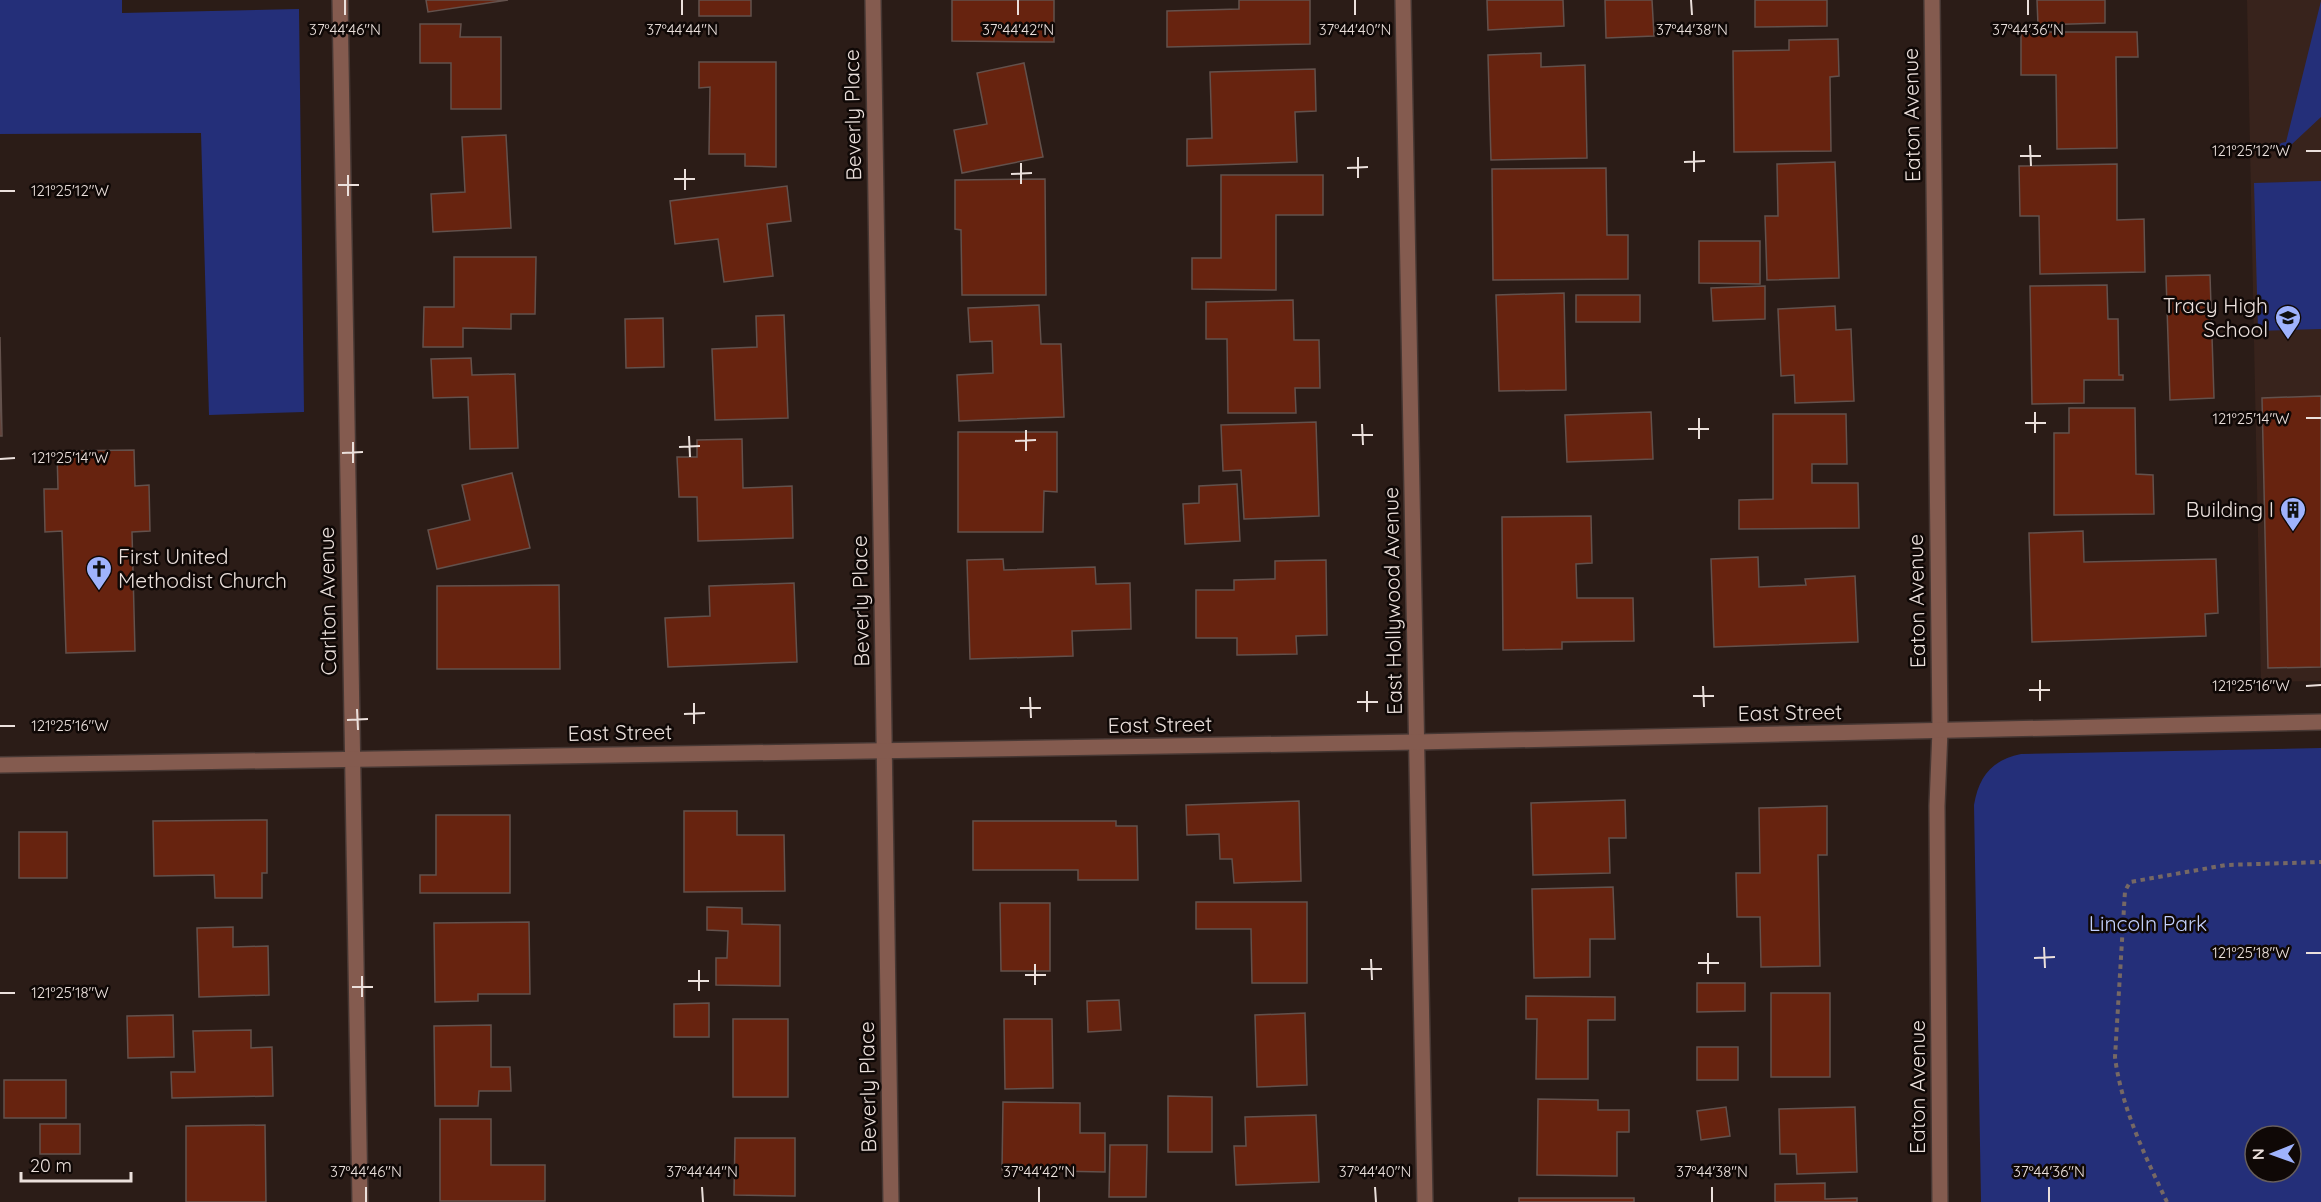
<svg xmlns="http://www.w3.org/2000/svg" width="2321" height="1202" viewBox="0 0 2321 1202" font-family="Quicksand,sans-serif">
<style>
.built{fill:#38231c}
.green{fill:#242f79;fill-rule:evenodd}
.building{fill:#67230f;stroke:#63514c;stroke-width:1.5}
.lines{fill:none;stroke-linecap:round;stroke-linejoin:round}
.minor-casing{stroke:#463733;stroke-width:18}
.tertiary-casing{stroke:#463733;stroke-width:18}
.path{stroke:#766864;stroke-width:4;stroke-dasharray:4.5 4.5;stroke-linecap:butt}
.minor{stroke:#845b4f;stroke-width:15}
.tertiary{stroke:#845b4f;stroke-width:15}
.ticks{fill:none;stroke:#ebe0dc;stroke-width:2}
.labels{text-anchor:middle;stroke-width:5;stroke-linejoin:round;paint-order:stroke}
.street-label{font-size:21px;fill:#ebe0dc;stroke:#0f0806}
.poi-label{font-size:21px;fill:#ebe0dc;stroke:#0f0806;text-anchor:end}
.park-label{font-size:21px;fill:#c3d0fc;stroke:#0f0806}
.ticks-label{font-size:15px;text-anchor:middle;fill:#ebe0dc;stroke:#0f0806;stroke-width:5;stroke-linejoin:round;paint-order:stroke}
</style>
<rect width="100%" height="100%" fill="#2b1c17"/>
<path class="built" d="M 2247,0 L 2321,0 L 2321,681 L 2261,682 Z"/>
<g class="green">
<path d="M 0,0 L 122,0 L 122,13 L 299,9 L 304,412 L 209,415 L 201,133 L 0,134 Z"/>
<path d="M 2321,1 L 2321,117 L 2291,145 L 2288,155 L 2279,152 L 2278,147 L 2281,143 L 2286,142 Z"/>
<path d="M 2321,181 L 2321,329 L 2258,331 L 2254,183 Z"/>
<path d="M 2321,748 L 2321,1202 L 1981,1202 L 1974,805 C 1979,776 1992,760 2021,754 ZM 2255,1136 L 2291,1136 L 2291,1172 L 2255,1172 Z"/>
</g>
<g class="building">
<path d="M 426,0 L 508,0 L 428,12 Z"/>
<rect x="699" y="0" width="52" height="16"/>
<path d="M 952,0 L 1054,0 L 1054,42 L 952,41 Z"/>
<path d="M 1239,0 L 1310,0 L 1310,44 L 1167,47 L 1167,11 L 1239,9 Z"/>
<path d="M 1487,0 L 1563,0 L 1564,26 L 1488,30 Z"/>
<path d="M 1605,0 L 1652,0 L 1654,36 L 1606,38 Z"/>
<path d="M 1755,0 L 1827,0 L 1827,26 L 1755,27 Z"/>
<path d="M 2037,0 L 2105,0 L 2105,23 L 2038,25 Z"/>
<path d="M 420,24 L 461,24 L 460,37 L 501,37 L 501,109 L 451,109 L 451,63 L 420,63 Z"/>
<path d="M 2021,32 L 2137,32 L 2138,57 L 2116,57 L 2117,148 L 2057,149 L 2056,75 L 2021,75 Z"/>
<path d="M 1838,39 L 1839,76 L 1830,77 L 1831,151 L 1734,152 L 1733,51 L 1789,50 L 1789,40 Z"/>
<path d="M 1541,53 L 1541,67 L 1585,65 L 1587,158 L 1491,160 L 1488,55 Z"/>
<path d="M 699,62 L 776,62 L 776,167 L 745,166 L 745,154 L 709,154 L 710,87 L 699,88 Z"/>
<path d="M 1024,63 L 1043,157 L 962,173 L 954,130 L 987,124 L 977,73 Z"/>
<path d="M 1315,69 L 1316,111 L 1295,112 L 1297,162 L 1187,166 L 1187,139 L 1212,138 L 1210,72 Z"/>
<path d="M 506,135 L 511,228 L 433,232 L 431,194 L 465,192 L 462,137 Z"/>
<path d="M 1835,162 L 1839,278 L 1767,280 L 1765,216 L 1778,216 L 1777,164 Z"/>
<path d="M 2117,164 L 2117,220 L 2144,219 L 2145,272 L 2040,274 L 2039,216 L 2020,216 L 2019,166 Z"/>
<path d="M 1606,168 L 1607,235 L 1628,235 L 1628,279 L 1493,280 L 1492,169 Z"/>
<path d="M 1221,175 L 1323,175 L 1323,215 L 1276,215 L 1276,290 L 1192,289 L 1192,258 L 1221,258 Z"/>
<path d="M 1045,179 L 1046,295 L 962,295 L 961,230 L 955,229 L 955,180 Z"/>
<path d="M 787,186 L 791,221 L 767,224 L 773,276 L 724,282 L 718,239 L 675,244 L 670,201 Z"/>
<path d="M 1699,241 L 1760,241 L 1760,284 L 1699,283 Z"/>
<path d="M 454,257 L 536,257 L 535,314 L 511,314 L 511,329 L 463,328 L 463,347 L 423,347 L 424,307 L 454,307 Z"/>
<path d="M 2210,275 L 2214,398 L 2170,400 L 2166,276 Z"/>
<path d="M 2107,285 L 2108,319 L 2118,319 L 2119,375 L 2123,375 L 2123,380 L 2084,380 L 2084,403 L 2032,404 L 2030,286 Z"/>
<path d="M 1765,286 L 1765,319 L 1713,321 L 1711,288 Z"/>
<path d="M 1564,293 L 1566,390 L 1499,391 L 1496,295 Z"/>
<rect x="1576" y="295" width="64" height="27"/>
<path d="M 1293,300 L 1294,340 L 1319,340 L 1320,388 L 1295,388 L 1296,413 L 1228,413 L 1227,339 L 1206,339 L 1206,302 Z"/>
<path d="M 1039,305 L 1041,344 L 1061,344 L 1064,417 L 959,421 L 957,375 L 993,373 L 992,341 L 970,342 L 968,308 Z"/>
<path d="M 1835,306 L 1836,330 L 1851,329 L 1854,401 L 1795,403 L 1794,375 L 1781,376 L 1778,309 Z"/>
<path d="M 784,315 L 788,418 L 715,420 L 712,349 L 757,347 L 756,316 Z"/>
<path d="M 663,318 L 664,367 L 626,368 L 625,319 Z"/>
<path d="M 0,337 L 2,436 L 0,436 Z"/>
<path d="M 471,358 L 472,375 L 515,374 L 518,448 L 470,449 L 468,397 L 433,398 L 431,359 Z"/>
<path d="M 2321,396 L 2321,667 L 2268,668 L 2262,398 Z"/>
<path d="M 2069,408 L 2135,408 L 2136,474 L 2153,475 L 2154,514 L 2054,515 L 2054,433 L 2069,433 Z"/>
<path d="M 1651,412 L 1653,459 L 1567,462 L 1565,415 Z"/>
<path d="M 1773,414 L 1846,414 L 1847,464 L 1812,464 L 1812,483 L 1858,483 L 1859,528 L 1739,529 L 1739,500 L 1773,499 Z"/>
<path d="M 1316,422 L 1319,516 L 1244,519 L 1241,470 L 1223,471 L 1221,425 Z"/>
<path d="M 958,432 L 1057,432 L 1057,492 L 1044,491 L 1043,532 L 958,532 Z"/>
<path d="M 742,439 L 743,488 L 792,486 L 793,538 L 698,541 L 697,497 L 679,497 L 677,457 L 697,457 L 697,440 Z"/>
<path d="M 134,450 L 135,486 L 149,485 L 150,531 L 132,532 L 135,651 L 66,653 L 62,531 L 45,532 L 44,489 L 58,489 L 57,451 Z"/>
<path d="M 512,473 L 530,548 L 437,569 L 428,530 L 470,520 L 462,485 Z"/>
<path d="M 1237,484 L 1240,541 L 1185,544 L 1183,504 L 1199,503 L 1199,486 Z"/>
<path d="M 1591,516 L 1592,563 L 1576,564 L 1577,598 L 1633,598 L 1634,641 L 1562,642 L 1562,649 L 1503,650 L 1502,517 Z"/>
<path d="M 2083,531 L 2084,562 L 2216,559 L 2218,613 L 2205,614 L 2206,636 L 2032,642 L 2029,533 Z"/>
<path d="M 1758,557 L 1759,587 L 1806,585 L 1805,579 L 1855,576 L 1858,642 L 1714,647 L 1711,559 Z"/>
<path d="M 1003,559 L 1004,570 L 1095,567 L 1096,584 L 1130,583 L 1131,629 L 1072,631 L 1073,656 L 970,659 L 967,560 Z"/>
<path d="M 1326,560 L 1327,635 L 1296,636 L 1297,654 L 1237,655 L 1237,638 L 1196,638 L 1196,590 L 1234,590 L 1234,580 L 1275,579 L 1275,561 Z"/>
<path d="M 794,583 L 797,662 L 668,667 L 665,618 L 710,616 L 709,586 Z"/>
<path d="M 559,585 L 560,669 L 437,669 L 437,586 Z"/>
<path d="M 1625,800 L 1626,838 L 1609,838 L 1610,873 L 1533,875 L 1531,803 Z"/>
<path d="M 1299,801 L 1301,881 L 1234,883 L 1232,859 L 1220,859 L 1219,834 L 1187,835 L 1186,805 Z"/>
<path d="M 1827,806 L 1827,855 L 1818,855 L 1820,966 L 1761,967 L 1760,917 L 1737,917 L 1736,873 L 1760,873 L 1759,808 Z"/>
<path d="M 684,811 L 737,811 L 737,835 L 784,835 L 785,891 L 684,892 Z"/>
<path d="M 436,815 L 510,815 L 510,893 L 420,893 L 420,875 L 436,875 Z"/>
<path d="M 267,820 L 267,873 L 262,873 L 262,898 L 215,898 L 214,875 L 154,876 L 153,821 Z"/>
<path d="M 973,821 L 1116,821 L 1116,826 L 1137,826 L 1138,880 L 1078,880 L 1078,870 L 973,870 Z"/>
<rect x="19" y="832" width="48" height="46"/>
<path d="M 1613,887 L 1615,939 L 1590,939 L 1590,977 L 1534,978 L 1532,889 Z"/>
<path d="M 1196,902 L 1307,902 L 1307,983 L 1252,983 L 1251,929 L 1196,929 Z"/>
<path d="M 1000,903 L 1050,903 L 1050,971 L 1001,971 Z"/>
<path d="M 707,907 L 742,908 L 742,924 L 780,925 L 780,986 L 716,985 L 716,958 L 727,958 L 728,931 L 707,930 Z"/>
<path d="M 529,922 L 530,994 L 478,994 L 478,1001 L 435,1002 L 434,923 Z"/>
<path d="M 233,927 L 233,947 L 268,946 L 269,995 L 199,997 L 197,928 Z"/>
<path d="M 1697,983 L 1745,983 L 1745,1011 L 1697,1012 Z"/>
<rect x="1771" y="993" width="59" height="84"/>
<path d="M 1526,996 L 1615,997 L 1615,1020 L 1588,1020 L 1588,1079 L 1536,1079 L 1537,1019 L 1526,1019 Z"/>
<path d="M 1119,1000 L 1121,1030 L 1088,1032 L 1087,1001 Z"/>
<path d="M 709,1003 L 709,1037 L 674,1037 L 674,1004 Z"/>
<path d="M 1305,1013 L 1307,1085 L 1257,1087 L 1255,1015 Z"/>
<path d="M 173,1015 L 174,1057 L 128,1058 L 127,1016 Z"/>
<rect x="733" y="1019" width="55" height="78"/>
<path d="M 1004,1019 L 1052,1019 L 1053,1088 L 1005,1089 Z"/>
<path d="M 491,1025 L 491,1067 L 510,1067 L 511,1091 L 479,1091 L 478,1106 L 435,1106 L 434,1026 Z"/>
<path d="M 251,1030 L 251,1048 L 272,1047 L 273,1096 L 172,1098 L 171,1072 L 195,1072 L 193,1031 Z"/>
<rect x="1697" y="1047" width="41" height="33"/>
<rect x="4" y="1080" width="62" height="38"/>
<path d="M 1168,1096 L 1212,1097 L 1212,1152 L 1168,1152 Z"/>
<path d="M 1538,1099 L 1598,1100 L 1598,1110 L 1629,1110 L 1629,1132 L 1617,1132 L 1617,1176 L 1537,1175 Z"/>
<path d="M 1003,1102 L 1080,1103 L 1080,1133 L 1105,1133 L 1105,1172 L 1002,1170 Z"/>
<path d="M 1726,1107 L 1730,1136 L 1701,1140 L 1697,1111 Z"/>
<path d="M 1855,1107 L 1857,1172 L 1797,1174 L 1796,1154 L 1780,1154 L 1779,1109 Z"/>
<path d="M 1316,1115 L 1319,1182 L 1236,1185 L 1234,1146 L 1246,1146 L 1245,1117 Z"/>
<path d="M 440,1119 L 491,1119 L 491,1165 L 545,1165 L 545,1201 L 440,1201 Z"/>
<rect x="40" y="1124" width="40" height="30"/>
<path d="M 265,1125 L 266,1202 L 186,1202 L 186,1126 Z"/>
<path d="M 735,1138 L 795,1138 L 795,1196 L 734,1195 Z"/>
<path d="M 1110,1145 L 1147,1145 L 1146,1197 L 1109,1197 Z"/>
<path d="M 1825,1183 L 1825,1199 L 1857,1198 L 1857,1202 L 1775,1202 L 1775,1184 Z"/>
<rect x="1519" y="1198" width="115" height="4"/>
</g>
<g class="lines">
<defs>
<g id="minor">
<path d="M 340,0 L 360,1202"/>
<path d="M 873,0 L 891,1202"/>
<path d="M 1403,0 L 1425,1202"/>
<path d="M 1932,0 L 1940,730"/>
</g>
<g id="tertiary">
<path d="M 1940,730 L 1937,806 L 1940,1202"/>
<path d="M 0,765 L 1417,742 L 2321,722"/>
</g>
</defs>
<use href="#minor" class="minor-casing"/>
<use href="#tertiary" class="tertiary-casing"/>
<path class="path" d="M 2167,1202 C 2146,1158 2121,1107 2115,1057 L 2125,891 L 2130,882 L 2226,865 L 2321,862"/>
<use href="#minor" class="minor"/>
<use href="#tertiary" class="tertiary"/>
</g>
<path class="ticks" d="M 345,0 L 345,15M 682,0 L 682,15M 1018,0 L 1018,15M 1355,0 L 1355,15M 1691,0 L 1692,15M 2028,0 L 2028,15M 2030,145 L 2031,166M 1694,151 L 1694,172M 2306,151 L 2321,151M 2020,156 L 2041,156M 1358,157 L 1358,178M 1684,162 L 1705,161M 1021,163 L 1021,184M 1347,168 L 1368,167M 685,169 L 685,190M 1011,174 L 1032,173M 348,175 L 348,196M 674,179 L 695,179M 338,185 L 359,185M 0,191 L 15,191M 2035,412 L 2035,433M 1699,418 L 1699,439M 2306,418 L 2321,418M 2025,423 L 2046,423M 1362,424 L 1363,445M 1688,429 L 1709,429M 1026,430 L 1026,451M 1352,435 L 1373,435M 689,436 L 690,457M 1015,441 L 1036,440M 353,442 L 353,463M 679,447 L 700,446M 342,453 L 363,452M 0,459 L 15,458M 2040,680 L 2040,701M 1703,686 L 1704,707M 2306,686 L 2321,685M 2029,690 L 2050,690M 1367,691 L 1367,712M 1693,696 L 1714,696M 1030,697 L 1031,718M 1357,702 L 1378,702M 694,703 L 694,724M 1020,708 L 1041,708M 357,709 L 358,730M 684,714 L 705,713M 347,720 L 368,719M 0,726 L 15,726M 2044,947 L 2045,968M 1708,953 L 1708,974M 2306,953 L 2321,953M 2034,958 L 2055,957M 1371,959 L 1372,980M 1698,963 L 1719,963M 1035,964 L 1035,985M 1361,969 L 1382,969M 699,970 L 699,991M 1025,975 L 1046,975M 362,976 L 362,997M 688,981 L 709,981M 352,987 L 373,987M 0,993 L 15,993M 366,1187 L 366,1202M 702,1187 L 703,1202M 1039,1187 L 1039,1202M 1375,1187 L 1376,1202M 1712,1187 L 1712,1202M 2049,1187 L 2049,1202"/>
<defs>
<symbol id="school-pin" viewBox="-11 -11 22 30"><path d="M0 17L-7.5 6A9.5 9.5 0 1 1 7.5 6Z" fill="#9fb3fd" stroke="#0f0806"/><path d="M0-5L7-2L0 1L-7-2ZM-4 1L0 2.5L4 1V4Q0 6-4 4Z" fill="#111"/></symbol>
<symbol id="building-pin" viewBox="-11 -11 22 30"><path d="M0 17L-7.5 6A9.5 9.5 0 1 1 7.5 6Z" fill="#9fb3fd" stroke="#0f0806"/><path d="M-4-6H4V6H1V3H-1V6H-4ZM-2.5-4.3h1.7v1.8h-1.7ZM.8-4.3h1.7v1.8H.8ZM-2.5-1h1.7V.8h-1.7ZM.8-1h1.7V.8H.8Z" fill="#111"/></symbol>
<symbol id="church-pin" viewBox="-11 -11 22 30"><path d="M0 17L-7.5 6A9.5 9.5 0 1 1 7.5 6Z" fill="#9fb3fd" stroke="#0f0806"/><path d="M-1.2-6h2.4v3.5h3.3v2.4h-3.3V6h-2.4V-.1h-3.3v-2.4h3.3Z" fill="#111"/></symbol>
</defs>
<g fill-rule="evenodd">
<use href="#school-pin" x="2273" y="303" width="30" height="40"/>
<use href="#building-pin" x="2278" y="495" width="30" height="40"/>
<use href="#church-pin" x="84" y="554" width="30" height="40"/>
</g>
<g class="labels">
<g class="street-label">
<text transform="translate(853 115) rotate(-91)" y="7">Beverly Place</text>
<text transform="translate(1912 115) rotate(-91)" y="7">Eaton Avenue</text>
<text transform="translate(328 601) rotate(-91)" y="7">Carlton Avenue</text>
<text transform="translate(861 601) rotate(-91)" y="7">Beverly Place</text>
<text transform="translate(1393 601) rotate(-91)" y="7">East Hollywood Avenue</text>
<text transform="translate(1917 601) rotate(-91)" y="7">Eaton Avenue</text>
<text transform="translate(1790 713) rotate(-1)" y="7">East Street</text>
<text transform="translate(1160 725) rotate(-1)" y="7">East Street</text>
<text transform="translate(620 733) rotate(-1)" y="7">East Street</text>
<text transform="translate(868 1087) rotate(-91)" y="7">Beverly Place</text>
<text transform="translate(1918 1087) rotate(-90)" y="7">Eaton Avenue</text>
</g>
<g class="poi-label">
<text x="2268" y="313">Tracy High<tspan x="2268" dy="24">School</tspan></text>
<text x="2274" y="517">Building I</text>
<text x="118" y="564" text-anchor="start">First United<tspan x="118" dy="24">Methodist Church</tspan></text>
</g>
<g class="park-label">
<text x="2148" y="931">Lincoln Park</text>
</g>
</g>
<g class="ticks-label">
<text x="345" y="35">37°44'46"N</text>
<text x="682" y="35">37°44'44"N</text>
<text x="1018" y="35">37°44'42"N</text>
<text x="1355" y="35">37°44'40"N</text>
<text x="1692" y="35">37°44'38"N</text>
<text x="2028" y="35">37°44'36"N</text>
<text x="2251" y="156">121°25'12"W</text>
<text x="70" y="196">121°25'12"W</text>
<text x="2251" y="424">121°25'14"W</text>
<text x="70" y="463">121°25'14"W</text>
<text x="2251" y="691">121°25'16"W</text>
<text x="70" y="731">121°25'16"W</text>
<text x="2251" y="958">121°25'18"W</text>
<text x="70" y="998">121°25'18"W</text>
<text x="366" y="1177">37°44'46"N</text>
<text x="702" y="1177">37°44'44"N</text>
<text x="1039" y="1177">37°44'42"N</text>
<text x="1375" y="1177">37°44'40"N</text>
<text x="1712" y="1177">37°44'38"N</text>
<text x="2049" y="1177">37°44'36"N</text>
</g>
<g transform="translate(2273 1154) rotate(269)"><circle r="28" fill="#0f0806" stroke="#675e5c" stroke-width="1.5"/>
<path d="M0-4.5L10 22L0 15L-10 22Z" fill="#9fb3fd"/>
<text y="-9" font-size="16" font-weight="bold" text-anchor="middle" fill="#ebe0dc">N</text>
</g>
<path d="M21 1172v9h110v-9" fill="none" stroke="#ebe0dc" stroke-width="3"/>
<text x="30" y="1172" font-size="18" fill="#ebe0dc" stroke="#0f0806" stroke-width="4.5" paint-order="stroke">20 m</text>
</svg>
